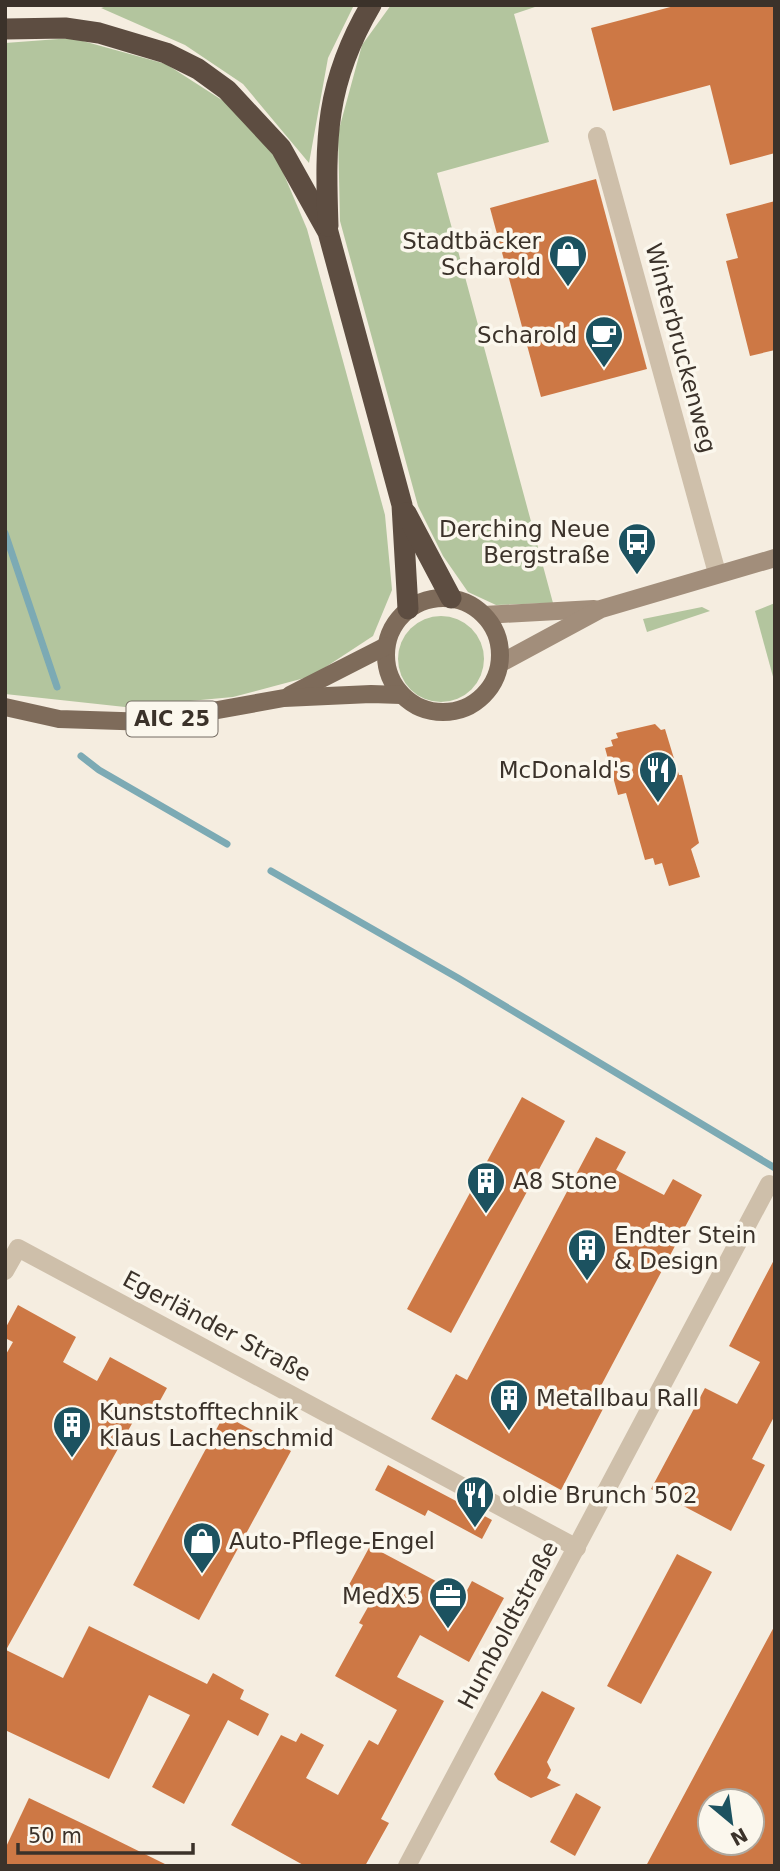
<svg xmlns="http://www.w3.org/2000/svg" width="780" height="1871" viewBox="0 0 780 1871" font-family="'DejaVu Sans',sans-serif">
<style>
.green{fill:#b3c59e}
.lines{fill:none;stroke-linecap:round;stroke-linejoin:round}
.stream{stroke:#7caab4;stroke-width:7}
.building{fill:#cd7845;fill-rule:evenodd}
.street{stroke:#cebfaa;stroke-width:18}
.secondary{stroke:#a28e7b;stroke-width:18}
.primary{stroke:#7e6b5a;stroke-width:18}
.highway{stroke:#5d4d41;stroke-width:21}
.labels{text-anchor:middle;stroke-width:7;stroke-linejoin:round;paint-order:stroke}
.shield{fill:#fbf7ed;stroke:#756d64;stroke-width:2}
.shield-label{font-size:21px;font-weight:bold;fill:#3b322a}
.poi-label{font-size:23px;fill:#3b322a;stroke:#fbf7ed;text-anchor:start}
.street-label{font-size:23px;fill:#3b322a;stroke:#fbf7ed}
</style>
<rect width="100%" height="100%" fill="#f5ede0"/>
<g class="green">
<path d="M 110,5 L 354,5 L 328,58 L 309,163 L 243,84 L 185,45 L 101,8 Z"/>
<path d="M 391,5 L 541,5 L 514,14 L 549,142 L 437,173 L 553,603 L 496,605 L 468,592 L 443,556 L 418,506 L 340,221 L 338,133 L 362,45 Z"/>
<path d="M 72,38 L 166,64 L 225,102 L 277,158 L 307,229 L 385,515 L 392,590 L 373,636 L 312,676 L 233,697 L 125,707 L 5,694 L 5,43 Z"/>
<path d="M 775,603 L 775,684 L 755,611 Z"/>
<path d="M 702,607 L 710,611 L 647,632 L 643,619 Z"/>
<circle cx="441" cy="659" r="43"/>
</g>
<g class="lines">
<g class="stream">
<path d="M 5,533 L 57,687"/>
<path d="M 81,756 L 99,770 L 227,844"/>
<path d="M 271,871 L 458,978 L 775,1168"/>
</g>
</g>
<g class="building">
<path d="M 678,5 L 775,5 L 775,153 L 730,165 L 710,85 L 613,111 L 591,28 Z"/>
<path d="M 596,179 L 647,369 L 541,397 L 490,208 Z"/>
<path d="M 775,201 L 775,350 L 750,356 L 726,261 L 738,258 L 726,214 Z"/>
<path d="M 655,724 L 661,730 L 665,729 L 679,775 L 682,775 L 699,843 L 691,849 L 700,877 L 669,886 L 662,863 L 655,865 L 653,858 L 645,860 L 626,793 L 618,795 L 605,748 L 613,746 L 611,740 L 618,738 L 616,733 Z"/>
<path d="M 522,1097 L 565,1121 L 451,1333 L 407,1309 Z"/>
<path d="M 596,1137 L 626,1152 L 616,1170 L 664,1195 L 673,1179 L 702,1195 L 594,1399 L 605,1405 L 561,1490 L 431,1419 L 456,1374 L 467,1380 Z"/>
<path d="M 775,1258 L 775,1415 L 752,1459 L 765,1465 L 731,1531 L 651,1489 L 705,1388 L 737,1404 L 760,1362 L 729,1346 Z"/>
<path d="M 18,1305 L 76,1337 L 63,1362 L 97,1381 L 110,1357 L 167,1388 L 151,1417 L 139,1411 L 6,1650 L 63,1678 L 89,1626 L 207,1684 L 213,1673 L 244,1690 L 240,1699 L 269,1714 L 258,1736 L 228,1720 L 184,1804 L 152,1787 L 190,1715 L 149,1695 L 109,1779 L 5,1730 L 5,1356 L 13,1342 L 5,1338 L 5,1329 Z"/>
<path d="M 224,1415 L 291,1451 L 199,1620 L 133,1585 Z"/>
<path d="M 388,1465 L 492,1520 L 482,1539 L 428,1510 L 425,1516 L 375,1490 Z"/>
<path d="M 370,1546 L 464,1596 L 472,1581 L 504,1598 L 469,1662 L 420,1635 L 397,1677 L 444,1701 L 381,1819 L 389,1823 L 365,1866 L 305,1866 L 231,1825 L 281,1735 L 296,1742 L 301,1733 L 324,1745 L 306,1778 L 338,1795 L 369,1740 L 378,1745 L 397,1710 L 335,1676 L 363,1625 L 359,1623 L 368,1607 L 344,1594 Z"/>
<path d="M 677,1554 L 712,1572 L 641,1704 L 607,1686 Z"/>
<path d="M 775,1625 L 775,1866 L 646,1866 ZM 710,1801 L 752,1801 L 752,1843 L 710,1843 Z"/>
<path d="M 542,1691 L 575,1708 L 547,1762 L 551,1770 L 547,1778 L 561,1785 L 531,1798 L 498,1780 L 494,1774 Z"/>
<path d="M 576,1793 L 601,1807 L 575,1856 L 550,1842 Z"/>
<path d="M 29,1798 L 94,1829 L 169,1866 L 5,1866 L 5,1849 Z"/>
</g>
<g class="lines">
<g class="street">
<path d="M 597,136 L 717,573"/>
<path d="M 5,1271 L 18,1248 L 577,1548"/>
<path d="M 407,1866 L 769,1184"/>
</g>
<g class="secondary">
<path d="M 484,615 L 594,609"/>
<path d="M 501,663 L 601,609 L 775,558"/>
</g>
<g class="primary">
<circle cx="443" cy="655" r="57"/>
<path d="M 290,695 L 386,646"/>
<path d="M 5,707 L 59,719 L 151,722 L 284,698 L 371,694 L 401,695"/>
</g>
<g class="highway">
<path d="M 5,29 L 65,28 L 99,33 L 166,53 L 198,69 L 227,90 L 281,148 L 328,232 L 402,505 L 408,609"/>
<path d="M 328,226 C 325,139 325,83 371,5"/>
<path d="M 406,513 L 451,598"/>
</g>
</g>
<defs>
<symbol id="shop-pin" viewBox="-11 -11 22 30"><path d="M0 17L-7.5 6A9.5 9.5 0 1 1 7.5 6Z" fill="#1c5260" stroke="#fbf7ed"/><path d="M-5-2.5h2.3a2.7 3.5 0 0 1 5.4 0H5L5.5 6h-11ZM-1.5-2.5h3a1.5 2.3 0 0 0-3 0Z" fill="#fff"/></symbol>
<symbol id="cafe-pin" viewBox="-11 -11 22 30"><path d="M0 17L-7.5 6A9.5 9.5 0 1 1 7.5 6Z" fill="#1c5260" stroke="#fbf7ed"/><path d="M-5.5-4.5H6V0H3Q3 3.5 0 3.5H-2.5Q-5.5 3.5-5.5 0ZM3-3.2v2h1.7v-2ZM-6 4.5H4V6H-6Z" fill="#fff"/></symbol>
<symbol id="bus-pin" viewBox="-11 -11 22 30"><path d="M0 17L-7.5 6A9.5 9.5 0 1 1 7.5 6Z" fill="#1c5260" stroke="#fbf7ed"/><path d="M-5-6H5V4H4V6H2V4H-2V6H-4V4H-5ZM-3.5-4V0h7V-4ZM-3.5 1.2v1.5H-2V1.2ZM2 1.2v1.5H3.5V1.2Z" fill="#fff"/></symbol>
<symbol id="restaurant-pin" viewBox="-11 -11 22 30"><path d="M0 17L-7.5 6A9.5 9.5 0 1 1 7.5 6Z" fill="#1c5260" stroke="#fbf7ed"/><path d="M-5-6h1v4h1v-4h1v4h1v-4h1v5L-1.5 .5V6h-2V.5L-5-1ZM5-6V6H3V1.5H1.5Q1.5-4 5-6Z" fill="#fff"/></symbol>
<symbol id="building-pin" viewBox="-11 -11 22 30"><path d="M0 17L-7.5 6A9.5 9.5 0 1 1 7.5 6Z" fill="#1c5260" stroke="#fbf7ed"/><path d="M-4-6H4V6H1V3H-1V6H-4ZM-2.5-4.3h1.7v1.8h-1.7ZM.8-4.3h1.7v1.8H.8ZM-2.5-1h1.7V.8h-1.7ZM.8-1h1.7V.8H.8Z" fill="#fff"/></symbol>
<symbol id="office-pin" viewBox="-11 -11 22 30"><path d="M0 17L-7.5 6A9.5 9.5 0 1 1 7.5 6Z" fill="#1c5260" stroke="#fbf7ed"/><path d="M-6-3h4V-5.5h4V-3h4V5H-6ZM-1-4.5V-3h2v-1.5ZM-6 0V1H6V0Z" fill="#fff"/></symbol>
</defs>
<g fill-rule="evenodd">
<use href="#shop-pin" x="546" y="232" width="44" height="60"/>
<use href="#cafe-pin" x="582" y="313" width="44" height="60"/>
<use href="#bus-pin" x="615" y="520" width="44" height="60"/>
<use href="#restaurant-pin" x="636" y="748" width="44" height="60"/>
<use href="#building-pin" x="464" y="1159" width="44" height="60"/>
<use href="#building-pin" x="565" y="1226" width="44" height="60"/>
<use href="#building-pin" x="487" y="1376" width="44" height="60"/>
<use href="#building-pin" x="50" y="1403" width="44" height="60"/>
<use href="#restaurant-pin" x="453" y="1473" width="44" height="60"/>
<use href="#shop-pin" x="180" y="1519" width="44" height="60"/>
<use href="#office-pin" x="426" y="1574" width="44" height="60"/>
</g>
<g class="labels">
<rect class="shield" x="126.5" y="701.5" width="91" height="35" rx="5"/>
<g class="shield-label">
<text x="172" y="726">AIC 25</text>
</g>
<g class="poi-label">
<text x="541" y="249" text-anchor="end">Stadtbäcker<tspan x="541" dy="26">Scharold</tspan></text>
<text x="577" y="343" text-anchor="end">Scharold</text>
<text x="610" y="537" text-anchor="end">Derching Neue<tspan x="610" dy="26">Bergstraße</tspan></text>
<text x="631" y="778" text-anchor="end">McDonald's</text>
<text x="513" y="1189">A8 Stone</text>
<text x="614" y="1243">Endter Stein<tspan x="614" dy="26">&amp; Design</tspan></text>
<text x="536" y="1406">Metallbau Rall</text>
<text x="99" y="1420">Kunststofftechnik<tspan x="99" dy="26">Klaus Lachenschmid</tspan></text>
<text x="502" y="1503">oldie Brunch 502</text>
<text x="229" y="1549">Auto-Pflege-Engel</text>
<text x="421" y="1604" text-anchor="end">MedX5</text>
</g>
<g class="street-label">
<text transform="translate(681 348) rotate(75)" y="8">Winterbruckenweg</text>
<text transform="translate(217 1326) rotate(28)" y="8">Egerländer Straße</text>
<text transform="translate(508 1625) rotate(-62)" y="8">Humboldtstraße</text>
</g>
</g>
<rect width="780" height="1871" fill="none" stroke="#3b322a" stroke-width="14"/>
<g transform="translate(731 1822) rotate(151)"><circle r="33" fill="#fbf7ed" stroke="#aea89f" stroke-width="2"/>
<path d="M0-5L12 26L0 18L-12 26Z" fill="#1c5260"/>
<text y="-10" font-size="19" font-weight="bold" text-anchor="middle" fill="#3b322a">N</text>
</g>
<path d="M18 1843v10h175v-10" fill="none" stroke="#3b322a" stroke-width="3.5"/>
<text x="28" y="1843" font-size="21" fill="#3b322a" stroke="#fbf7ed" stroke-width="5" paint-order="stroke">50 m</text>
</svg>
